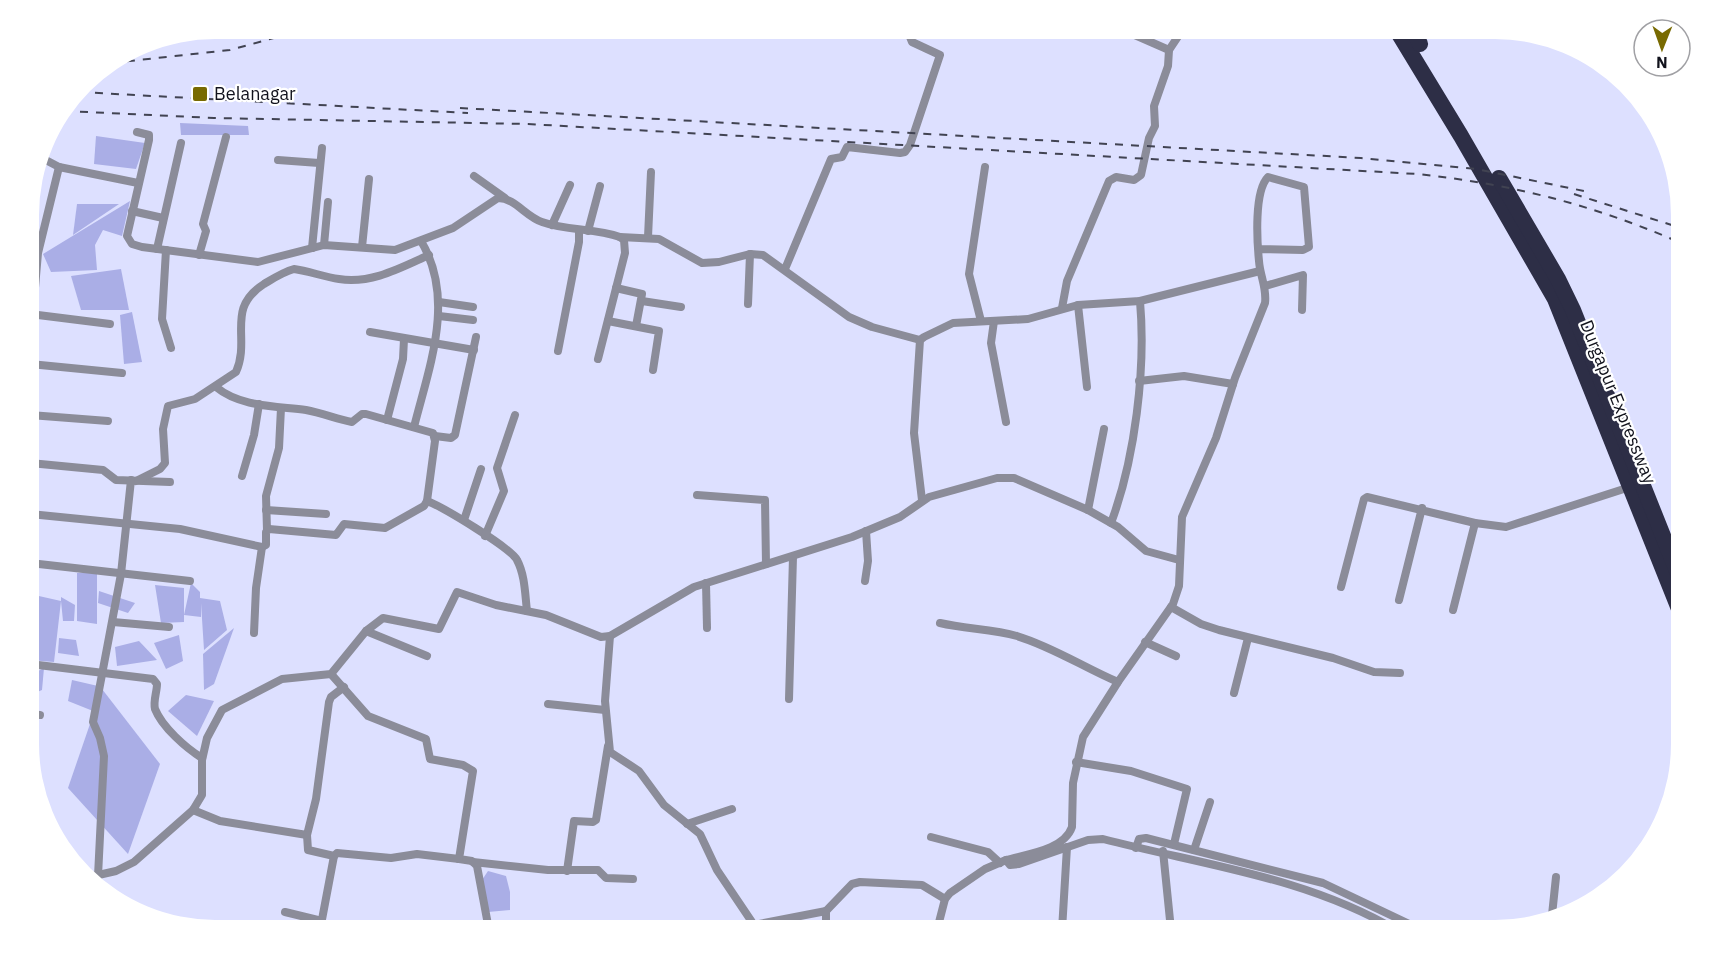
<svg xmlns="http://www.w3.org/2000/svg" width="1710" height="959" viewBox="0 0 1710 959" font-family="'IBM Plex Sans',sans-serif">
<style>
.green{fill:#aaaee6}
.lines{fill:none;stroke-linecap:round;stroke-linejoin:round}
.street{stroke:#8b8c99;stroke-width:8}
.highway{stroke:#2d2e46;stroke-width:16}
.rail{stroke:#414352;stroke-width:2;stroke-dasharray:8 8;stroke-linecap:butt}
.poi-dot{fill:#786a01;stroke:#fff;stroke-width:2}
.labels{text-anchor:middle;stroke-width:4.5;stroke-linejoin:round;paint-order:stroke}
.poi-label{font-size:18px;fill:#11121c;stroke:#fff;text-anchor:start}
.street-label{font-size:18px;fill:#11121c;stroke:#fff}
</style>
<rect width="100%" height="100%" fill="#dde0ff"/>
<g class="green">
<path d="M 180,123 L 248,126 L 249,135 L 181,135 Z"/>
<path d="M 96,136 L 145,143 L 136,169 L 94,164 Z"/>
<path d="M 130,201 L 122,236 L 103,230 L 95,245 L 97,270 L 51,272 L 43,254 Z"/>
<path d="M 77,204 L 119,204 L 73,235 Z"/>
<path d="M 121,269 L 129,310 L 81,310 L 71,276 Z"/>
<path d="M 132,312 L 142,362 L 124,364 L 120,315 Z"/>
<path d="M 97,572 L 97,624 L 77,621 L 77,573 Z"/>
<path d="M 191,583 L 200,592 L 200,598 L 220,601 L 227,630 L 204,650 L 201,603 L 201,617 L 184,615 L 184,622 L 161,623 L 155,585 L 184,588 L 184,615 Z"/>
<path d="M 99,591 L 135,603 L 128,613 L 98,603 Z"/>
<path d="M 30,594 L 61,601 L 61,597 L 75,605 L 74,621 L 63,621 L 61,601 L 54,662 L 30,660 Z"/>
<path d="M 234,628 L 214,684 L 204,690 L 203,654 Z"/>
<path d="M 179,635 L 183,661 L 166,669 L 154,643 Z"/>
<path d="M 59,638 L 76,640 L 79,656 L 58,653 Z"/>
<path d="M 139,641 L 157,660 L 117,666 L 115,647 Z"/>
<path d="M 44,668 L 42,690 L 30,695 L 30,675 Z"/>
<path d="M 72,680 L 98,686 L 93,711 L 68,701 Z"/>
<path d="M 102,689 L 160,764 L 128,854 L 68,788 Z"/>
<path d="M 186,695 L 214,701 L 197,736 L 168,711 Z"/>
<path d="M 488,871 L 506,876 L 510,892 L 510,910 L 488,912 L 482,880 Z"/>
</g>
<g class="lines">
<g class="street">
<path d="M 1121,29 L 1169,50"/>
<path d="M 137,132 L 149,135 L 149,140 L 127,236 L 132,244 L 142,247 L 258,262 L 324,245 L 395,250 L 453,228 L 498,198 C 515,198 526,217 542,222 C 567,231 595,228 620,237 L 624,240 L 625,253 L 598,359"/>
<path d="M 40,157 L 59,167 L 138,183"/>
<path d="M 278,160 L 319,163"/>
<path d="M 474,176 L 505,198"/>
<path d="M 132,211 L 163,218"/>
<path d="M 552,225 L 570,185"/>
<path d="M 588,231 L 600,186"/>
<path d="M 620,237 L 659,239 L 702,263 L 719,262 L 750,254 L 763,255 L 849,317 L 872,327 L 920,340"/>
<path d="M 648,237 L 651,172"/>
<path d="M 30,242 L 39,245"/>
<path d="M 324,245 L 328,202"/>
<path d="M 362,247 L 369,179"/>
<path d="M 312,248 L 322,148"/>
<path d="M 157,249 L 181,143"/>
<path d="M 1258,249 L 1303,250 L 1309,247 L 1304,187 L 1268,177 C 1254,191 1257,241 1259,261 C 1260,276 1267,288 1265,303 L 1235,378 L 1216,438 L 1182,517 L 1179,586 L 1173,604 L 1118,682 L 1083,737 L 1073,783 L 1072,827 C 1064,850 1027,854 1006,860 L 1010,865 L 1019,864 L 1088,840 L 1103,839 C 1203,865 1306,877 1396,930"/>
<path d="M 166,250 L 162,319 L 171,348"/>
<path d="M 199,255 L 206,231 L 203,224 L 226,137"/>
<path d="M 785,269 L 831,159 L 842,157 L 847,147 L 900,153 L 905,152 L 910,145 L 940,55 L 912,42 L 910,37 L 913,29"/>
<path d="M 1265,286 L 1303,275 L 1302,310"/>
<path d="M 616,288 L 642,294 L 636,326"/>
<path d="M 642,301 L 681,307"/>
<path d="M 439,302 L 473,307"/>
<path d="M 748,304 L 750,254"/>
<path d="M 1078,305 L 1087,387"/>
<path d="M 1062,308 L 1067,281 L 1109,181 L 1116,177 L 1134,180 L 1141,175 L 1149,138 L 1155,126 L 1154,106 L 1168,66 L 1169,50 L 1183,29"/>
<path d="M 30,314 L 110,324"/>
<path d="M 439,316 L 473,320"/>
<path d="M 608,321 L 659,331 L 653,370"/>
<path d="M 981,321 L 969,274 L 985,167"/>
<path d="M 994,321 L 991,343 L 1006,422"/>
<path d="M 370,332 L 474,350"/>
<path d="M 30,346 L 38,253 L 59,167"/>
<path d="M 558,351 L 579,242 L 579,230"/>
<path d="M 30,364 L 122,373"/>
<path d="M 1139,381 L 1184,376 L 1233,384"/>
<path d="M 30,415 L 108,421"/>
<path d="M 387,420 L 403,359 L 404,339"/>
<path d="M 414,427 C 429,367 456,299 421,241"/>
<path d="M 435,436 L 451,438 L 455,435 L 476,337"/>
<path d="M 30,463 L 103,470 L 116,480 L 170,482"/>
<path d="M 242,476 L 254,435 L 259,404"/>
<path d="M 136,481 L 160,469 L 165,463 L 163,429 L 168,406 L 195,399 L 236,372 C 251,338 225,309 264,284 C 274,278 283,272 294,269 C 309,271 324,277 339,279 C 372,284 400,268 429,255"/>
<path d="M 697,495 L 765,500 L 766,564"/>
<path d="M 922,500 L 914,433 L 920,340 L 924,337 L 953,323 L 1028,319 L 1078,305 L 1140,301 L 1260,271"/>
<path d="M 427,501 C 443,507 511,548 517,560 C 525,575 525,594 527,611"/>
<path d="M 266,510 L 326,514"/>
<path d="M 1088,510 L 1104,429"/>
<path d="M 30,514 L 180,529 L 262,547 L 266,545 L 266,532 L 269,529 L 336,535 L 344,524 L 385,528 L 424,506 L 427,501 L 435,441 L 433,433 L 366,414 L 362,414 L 352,422 C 337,419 322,413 306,410 C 276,406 240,407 216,387"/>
<path d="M 464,520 L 481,469"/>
<path d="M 1111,523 C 1135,459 1146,369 1140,301"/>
<path d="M 267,530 L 266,496 L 279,448 L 281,408"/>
<path d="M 485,536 L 504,491 L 497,468 L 515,415"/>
<path d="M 30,563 L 190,581"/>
<path d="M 865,581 L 868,561 L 866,531"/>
<path d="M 706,583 L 707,628"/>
<path d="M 1341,587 L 1364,499 L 1367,497 L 1475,523 L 1506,527 L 1630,487"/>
<path d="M 1399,600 L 1422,508"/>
<path d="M 1171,607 L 1201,624 L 1219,630 L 1333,658 L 1374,672 L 1400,673"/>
<path d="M 1453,610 L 1475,523"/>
<path d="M 113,622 L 169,627"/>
<path d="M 940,623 C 965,629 993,629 1017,636 C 1053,647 1083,667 1118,682"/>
<path d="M 366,631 L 427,656"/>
<path d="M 254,633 L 256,588 L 262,547"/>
<path d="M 610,636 L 605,701 L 610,752 L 639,771 L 664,805 L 700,834 L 717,870 L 754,925"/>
<path d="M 1145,642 L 1176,656"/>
<path d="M 30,664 L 153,679 L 157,684 C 157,692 153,701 155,709 C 162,727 186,748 202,758"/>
<path d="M 331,674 L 368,716 L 426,739 L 430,759 L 463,765 L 473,771 L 459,859 L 472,861 L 477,866 L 489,930"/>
<path d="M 1234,693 L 1248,638"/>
<path d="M 789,699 L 793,557"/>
<path d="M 548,704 L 605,710"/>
<path d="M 30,714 L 40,715"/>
<path d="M 1076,762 L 1131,771 L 1187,789 L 1174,844"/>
<path d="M 30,764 L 34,765"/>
<path d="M 193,810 L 220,821 L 307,835 L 316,799 L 329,702 L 331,697 L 344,687"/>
<path d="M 687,824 L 732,809"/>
<path d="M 307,835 L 308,850 L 334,856"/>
<path d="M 931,837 L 988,852 L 1000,863"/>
<path d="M 1136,848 L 1139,839 L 1146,838 L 1323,883 L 1422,930"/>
<path d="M 1194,850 L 1210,802"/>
<path d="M 1163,851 L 1171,930"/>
<path d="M 473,862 L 548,870 L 598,870 L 606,878 L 633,879"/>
<path d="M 567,871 L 574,821 L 593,822 L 596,820 L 608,746"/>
<path d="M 94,876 L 116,871 L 134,862 L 193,810 L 202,795 L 202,760 L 207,738 L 222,710 L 282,679 L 331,674 L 366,631 L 383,618 L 439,629 L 457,592 L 496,605 L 546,615 L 601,637 L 610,636 L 694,587 L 852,537 L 900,517 L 929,497 L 997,478 L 1014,478 L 1088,510 L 1118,527 L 1146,551 L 1179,560"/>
<path d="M 98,876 L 104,756 L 100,738 L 93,722 L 121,574 L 131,480"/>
<path d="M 826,911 L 826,930"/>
<path d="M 285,912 L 322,921"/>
<path d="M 1552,915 L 1556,877"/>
<path d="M 320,930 L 334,856 L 337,853 L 391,858 L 417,854 L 459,859"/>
<path d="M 748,930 L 754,925 L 826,911 L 852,884 L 860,882 L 922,885 L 945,899"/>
<path d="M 937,930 L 945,899 L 950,893 L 985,869 L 1006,860"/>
<path d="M 1062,930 L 1067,847"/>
</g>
<g class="highway">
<path d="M 1396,29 L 1461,136 L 1555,299 L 1681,614"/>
<path d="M 1413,29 L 1420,44"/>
<path d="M 1499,178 L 1558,279 L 1573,310 L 1681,581"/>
</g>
<g class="rail">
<path d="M 111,63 L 230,50 L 307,29"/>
<path d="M 79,92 L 468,113"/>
<path d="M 460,108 L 1361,158 L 1476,169 L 1584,191"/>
<path d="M 64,111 L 214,118 L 528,124 L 1417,174 C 1512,184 1594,205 1681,243"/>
<path d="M 1574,194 L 1681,228"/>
</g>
</g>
<rect class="poi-dot" x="192" y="86" width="16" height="16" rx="3"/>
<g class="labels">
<g class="poi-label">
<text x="214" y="100">Belanagar</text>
</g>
<g class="street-label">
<text transform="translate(1618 402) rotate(68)" y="6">Durgapur Expressway</text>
</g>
</g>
<path d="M0 0H1710V959H0ZM215 39H1495A176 176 0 0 1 1671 215V744A176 176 0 0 1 1495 920H215A176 176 0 0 1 39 744V215A176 176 0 0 1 215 39Z" fill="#fff" fill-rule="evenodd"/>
<g transform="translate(1662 48) rotate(181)"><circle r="28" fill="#ffffff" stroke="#a0a0a4" stroke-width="1.5"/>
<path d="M0-4.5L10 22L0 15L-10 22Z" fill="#786a01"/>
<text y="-9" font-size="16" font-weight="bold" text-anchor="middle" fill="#11121c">N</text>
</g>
</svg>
